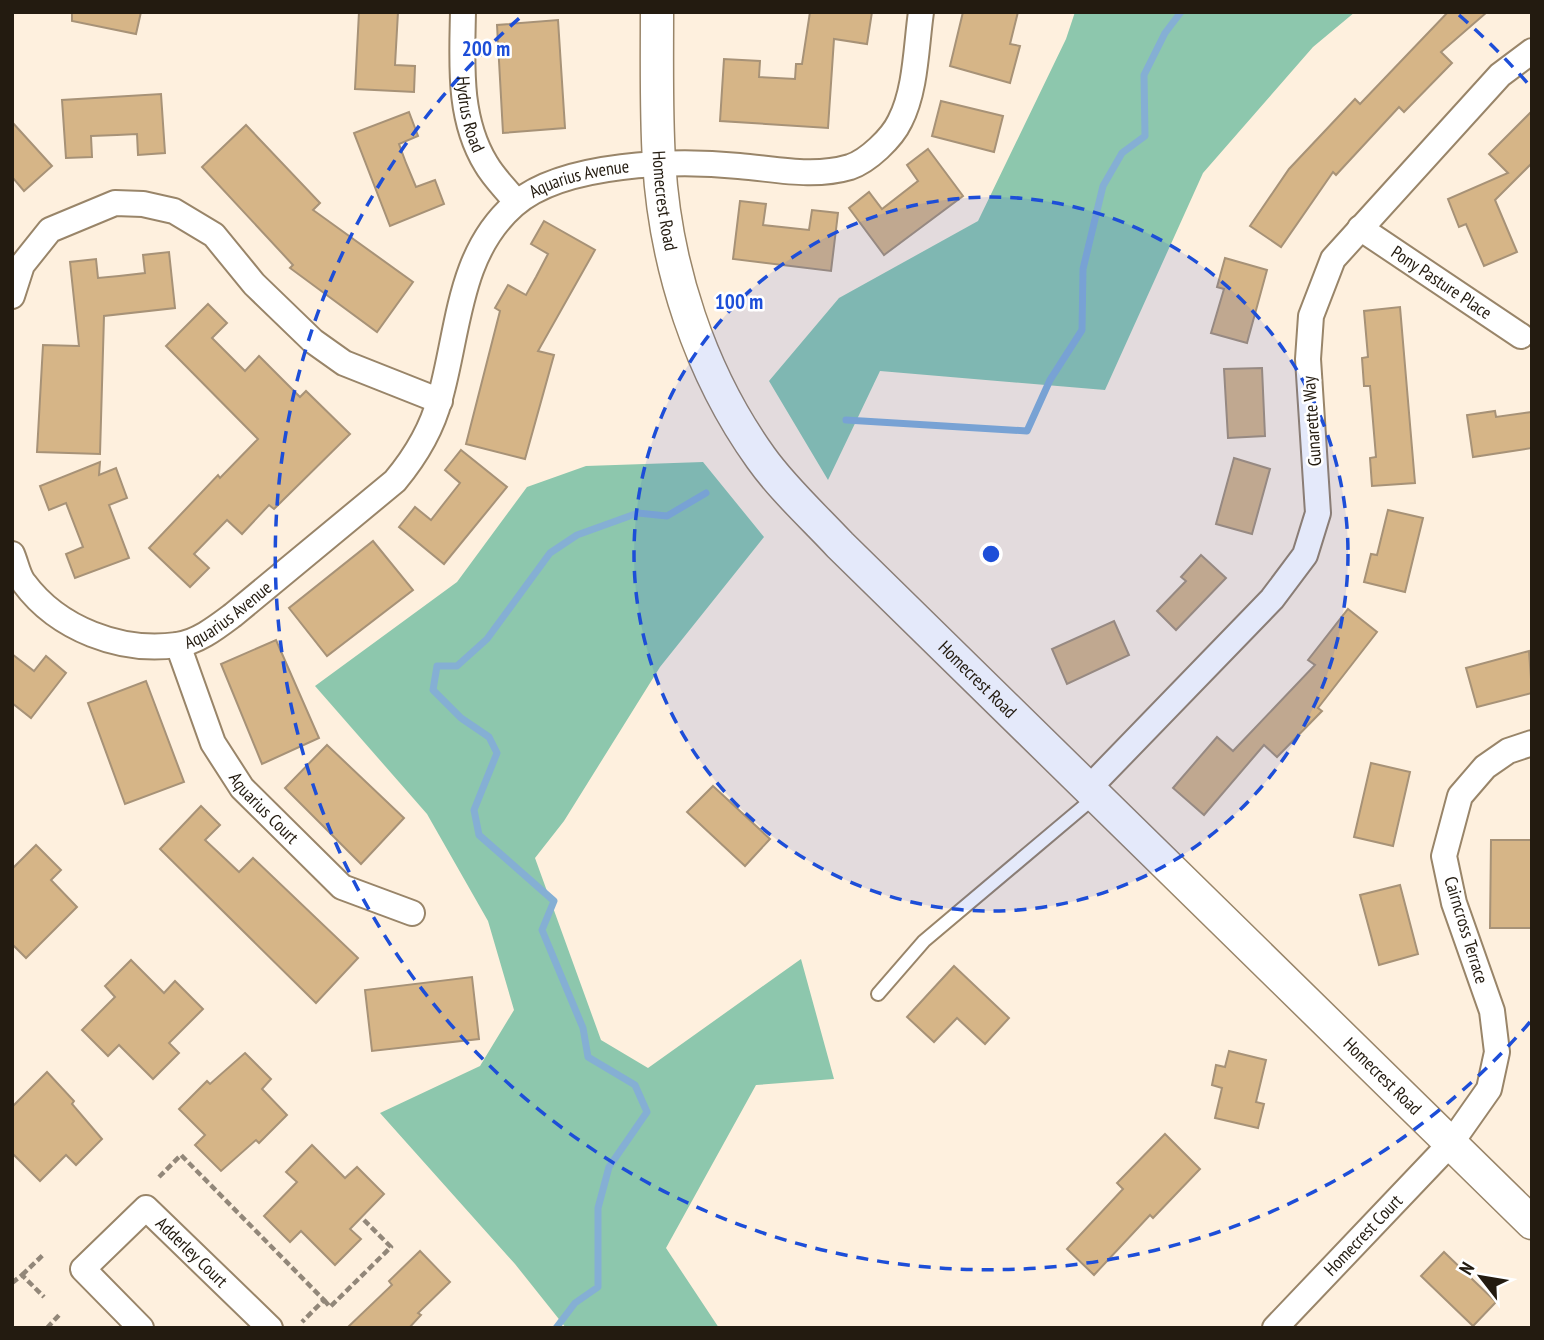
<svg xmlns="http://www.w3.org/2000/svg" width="1544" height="1340" viewBox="0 0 1544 1340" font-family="'PT Sans Narrow',sans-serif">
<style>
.forest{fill:#8dc7ad}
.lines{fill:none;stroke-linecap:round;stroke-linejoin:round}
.stream{stroke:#85afd4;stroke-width:7}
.building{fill:#d6b587;stroke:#a79277;stroke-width:2}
.service-casing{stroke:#998569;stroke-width:16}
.minor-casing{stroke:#998569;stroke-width:28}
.tertiary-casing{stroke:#998569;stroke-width:35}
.path{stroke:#928779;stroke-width:4.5;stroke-dasharray:7 3.5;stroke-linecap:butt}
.service{stroke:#fff;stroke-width:12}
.minor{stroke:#fff;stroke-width:24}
.tertiary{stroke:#fff;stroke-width:32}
.ring{fill:none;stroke:#1d4ed8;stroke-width:3.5;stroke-dasharray:12 9}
.labels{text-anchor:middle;stroke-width:5;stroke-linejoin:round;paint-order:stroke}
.street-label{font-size:18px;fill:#231b10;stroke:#fff}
.centre{fill:#1d4ed8;stroke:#fff;stroke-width:3.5}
.ring-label{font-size:21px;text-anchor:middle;font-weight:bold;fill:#1d4ed8;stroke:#fff;stroke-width:5;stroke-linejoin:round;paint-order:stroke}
</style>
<rect width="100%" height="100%" fill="#fef0de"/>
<g class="forest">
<path d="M 1075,12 L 1355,12 L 1313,47 L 1203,173 L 1105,390 L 880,371 L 828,480 L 769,381 L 839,298 L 978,221 L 1066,39 Z"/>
<path d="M 703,462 L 764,537 L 660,667 L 564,821 L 535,858 L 601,1040 L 648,1068 L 801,959 L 834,1079 L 756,1085 L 666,1248 L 719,1328 L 566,1328 L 515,1264 L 380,1113 L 480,1066 L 514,1010 L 488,921 L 427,814 L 315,686 L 457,582 L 527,487 L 586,466 Z"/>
</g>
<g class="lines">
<g class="stream">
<path d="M 846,420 L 1027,431 L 1050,380 L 1082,330 L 1083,269 L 1103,186 L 1122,153 L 1145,136 L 1144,75 L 1165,33 L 1181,12"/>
<path d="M 556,1328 L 575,1303 L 598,1287 L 598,1208 L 609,1167 L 647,1112 L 635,1085 L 588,1057 L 583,1028 L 542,930 L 554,901 L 479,835 L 474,810 L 497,753 L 489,737 L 461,718 L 433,690 L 437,666 L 457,666 L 487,639 L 550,553 L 577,535 L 638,513 L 667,516 L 706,493"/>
</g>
</g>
<g class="building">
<path d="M 72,12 L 141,12 L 136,34 L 72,21 Z"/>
<path d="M 359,12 L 398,12 L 395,65 L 415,66 L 414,92 L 355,89 Z"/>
<path d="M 810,12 L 872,12 L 867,44 L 834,39 L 828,128 L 720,121 L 724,59 L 760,61 L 759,77 L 795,79 L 796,64 L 802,64 Z"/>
<path d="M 963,12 L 1018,12 L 1010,44 L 1020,46 L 1010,83 L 950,66 Z"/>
<path d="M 1448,12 L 1487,12 L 1441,52 L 1452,63 L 1404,112 L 1399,107 L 1336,175 L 1333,172 L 1281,247 L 1250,226 L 1289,169 L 1355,99 L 1360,104 Z"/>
<path d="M 558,20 L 565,128 L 503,133 L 497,25 Z"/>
<path d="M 161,94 L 165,153 L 138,155 L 137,134 L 117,135 L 91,136 L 92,157 L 66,158 L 62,100 Z"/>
<path d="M 941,101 L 1003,116 L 994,152 L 932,136 Z"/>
<path d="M 1532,111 L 1532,163 L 1495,200 L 1517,252 L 1484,266 L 1466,224 L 1459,227 L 1448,199 L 1508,173 L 1489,154 Z"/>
<path d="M 409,112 L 418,136 L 399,144 L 406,163 L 416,187 L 435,180 L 444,204 L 390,226 L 354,133 Z"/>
<path d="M 12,122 L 52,166 L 24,191 L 12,177 Z"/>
<path d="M 246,125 L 320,203 L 313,210 L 413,282 L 377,332 L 290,268 L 293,265 L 202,167 Z"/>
<path d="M 928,149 L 963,196 L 884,255 L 849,208 L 869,192 L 882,209 L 918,181 L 907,165 Z"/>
<path d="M 740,201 L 766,204 L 763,225 L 809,230 L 812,210 L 838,213 L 831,271 L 733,259 Z"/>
<path d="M 544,221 L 595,250 L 538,351 L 554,355 L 525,459 L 466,444 L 500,311 L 495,308 L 508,285 L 526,295 L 536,277 L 548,254 L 531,244 Z"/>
<path d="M 169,252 L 175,308 L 104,316 L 100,454 L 37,452 L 43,345 L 79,346 L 70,262 L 96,259 L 98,278 L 119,276 L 145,273 L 143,255 Z"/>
<path d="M 1225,258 L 1267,270 L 1247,343 L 1211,333 L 1224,289 L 1217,287 Z"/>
<path d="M 208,304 L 227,323 L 212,338 L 245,371 L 259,356 L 300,397 L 306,391 L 350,434 L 274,509 L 269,505 L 242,534 L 227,520 L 194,554 L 209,568 L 190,587 L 149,548 L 218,475 L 220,478 L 258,439 L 166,346 Z"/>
<path d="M 1400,307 L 1415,483 L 1372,486 L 1370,458 L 1376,457 L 1370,386 L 1364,386 L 1362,358 L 1368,357 L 1364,311 Z"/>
<path d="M 1262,368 L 1265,436 L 1228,438 L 1224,369 Z"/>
<path d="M 1495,411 L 1496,417 L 1532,412 L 1532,448 L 1473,457 L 1467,415 Z"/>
<path d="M 461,450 L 507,487 L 444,564 L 399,527 L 415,507 L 431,520 L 460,483 L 445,470 Z"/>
<path d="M 1234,458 L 1270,469 L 1252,534 L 1216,524 Z"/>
<path d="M 100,462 L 99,475 L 116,468 L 127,498 L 109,505 L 129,558 L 75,578 L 66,554 L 83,547 L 66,503 L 49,510 L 40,486 Z"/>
<path d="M 1388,510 L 1423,518 L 1405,592 L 1364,582 L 1371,554 L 1377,555 Z"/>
<path d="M 373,541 L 413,590 L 327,656 L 289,608 Z"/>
<path d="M 1201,555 L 1226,578 L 1176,630 L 1157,611 L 1186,581 L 1181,577 Z"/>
<path d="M 1348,609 L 1377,632 L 1318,708 L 1322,711 L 1277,757 L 1264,745 L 1204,815 L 1173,788 L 1217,737 L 1233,751 L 1315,665 L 1308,660 Z"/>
<path d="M 1114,621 L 1129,655 L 1067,684 L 1052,649 Z"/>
<path d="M 276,640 L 319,738 L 262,764 L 221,664 Z"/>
<path d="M 1529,651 L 1532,693 L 1477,707 L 1466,668 Z"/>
<path d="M 12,654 L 34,671 L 46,656 L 66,673 L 31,718 L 12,703 Z"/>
<path d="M 146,681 L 184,782 L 125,804 L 88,703 Z"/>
<path d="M 327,745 L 404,818 L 361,864 L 285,788 Z"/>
<path d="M 1371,763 L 1410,772 L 1393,846 L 1354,837 Z"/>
<path d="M 713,786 L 770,839 L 745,866 L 687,812 Z"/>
<path d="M 201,806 L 220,825 L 205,840 L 220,854 L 239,872 L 253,858 L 358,958 L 316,1003 L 160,849 Z"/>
<path d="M 1491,840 L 1531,840 L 1531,928 L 1490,928 Z"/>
<path d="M 36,845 L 61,870 L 51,880 L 77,907 L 26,958 L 12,944 L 12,869 Z"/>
<path d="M 1400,885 L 1418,954 L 1379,965 L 1360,895 Z"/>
<path d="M 131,960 L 164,993 L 175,981 L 203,1009 L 169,1043 L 179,1053 L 153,1079 L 119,1045 L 108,1056 L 82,1030 L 115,997 L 105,986 Z"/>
<path d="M 954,966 L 1009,1018 L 985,1044 L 957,1018 L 934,1042 L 907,1017 Z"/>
<path d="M 472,977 L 479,1039 L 372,1051 L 365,990 Z"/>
<path d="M 1229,1051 L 1266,1060 L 1256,1102 L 1264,1104 L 1258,1128 L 1215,1118 L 1222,1088 L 1212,1085 L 1216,1065 L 1225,1067 Z"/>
<path d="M 245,1053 L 271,1079 L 262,1089 L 287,1115 L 259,1143 L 256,1140 L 221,1171 L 195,1145 L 205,1135 L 179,1109 L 207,1081 L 210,1084 Z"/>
<path d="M 47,1072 L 74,1101 L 72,1104 L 102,1139 L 76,1165 L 66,1155 L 40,1181 L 12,1153 L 12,1107 Z"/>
<path d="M 1165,1134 L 1200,1169 L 1153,1218 L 1150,1215 L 1094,1275 L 1067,1249 L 1123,1189 L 1117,1183 Z"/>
<path d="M 312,1145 L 345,1178 L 357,1167 L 384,1194 L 350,1229 L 361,1239 L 335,1265 L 301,1231 L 290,1242 L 264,1216 L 297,1182 L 286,1172 Z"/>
<path d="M 420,1251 L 450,1282 L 418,1313 L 421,1315 L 409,1328 L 347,1328 L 392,1285 L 389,1281 Z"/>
<path d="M 1444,1252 L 1496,1302 L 1473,1326 L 1421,1276 Z"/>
</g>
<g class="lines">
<defs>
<path id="service" d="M 878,994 L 924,941 L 1096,796"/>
<g id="minor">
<path id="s1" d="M 463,12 C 462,64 458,118 486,164 C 494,178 507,190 516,202"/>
<path id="s2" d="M 1360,228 L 1521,336"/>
<path d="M 12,296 L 22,265 L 50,230 L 115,203 L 143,204 L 174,211 L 214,235 L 254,284 L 313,341 L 344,363 L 440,401"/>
<path id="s3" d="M 12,554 C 16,563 18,576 24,583 C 58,629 121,653 177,645 C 198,642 217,627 233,615 L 395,481 C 415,457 432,429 440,398 C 459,331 458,254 514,205 C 563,162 677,160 739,166 C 776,169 813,178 850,167 C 868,161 892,138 900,121 C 916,90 916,47 921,12"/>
<path id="s4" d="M 178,645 L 213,743 L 242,788 L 342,887 L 412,913"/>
<path d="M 1089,788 L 1272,599 L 1305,555 L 1318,513 L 1308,359 L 1311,316 L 1333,259 L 1500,75 L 1532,51"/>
<path id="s5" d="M 141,1328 L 83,1269 L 146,1208 L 270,1328"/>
<path id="s6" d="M 1275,1328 L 1451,1143 L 1489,1089 L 1497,1052 L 1492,1011 L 1454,903 L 1444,856 L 1460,796 L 1485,767 L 1508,751 L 1532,743"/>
</g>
<g id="tertiary">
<path id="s7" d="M 657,12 C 657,62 656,112 659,161 C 665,266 700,373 761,458 C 783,489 814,517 840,545 L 1532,1223"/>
</g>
</defs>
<use href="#service" class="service-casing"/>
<use href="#minor" class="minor-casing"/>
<use href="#tertiary" class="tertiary-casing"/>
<g class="path">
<path d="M 159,1177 L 181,1155 L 324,1300 L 302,1322"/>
<path d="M 22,1275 L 44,1254"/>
<path d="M 12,1283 L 22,1275 L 44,1297"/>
<path d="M 324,1300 L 330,1307 L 391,1247 L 362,1218"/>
<path d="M 47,1328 L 60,1314"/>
</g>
<use href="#service" class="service"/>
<use href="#minor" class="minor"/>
<use href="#tertiary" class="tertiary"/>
</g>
<circle cx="991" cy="554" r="357" fill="#1d4ed8" fill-opacity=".12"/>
<g class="ring">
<circle cx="991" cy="554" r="357"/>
<path d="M1530 1022A714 714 0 1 1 523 15M1459 15A714 714 0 0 1 1530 86"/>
</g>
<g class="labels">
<g class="street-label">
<text dy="6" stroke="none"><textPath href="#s1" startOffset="103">Hydrus Road</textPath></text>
<text dy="6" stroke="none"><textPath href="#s3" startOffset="856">Aquarius Avenue</textPath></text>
<text dy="6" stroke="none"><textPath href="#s7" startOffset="189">Homecrest Road</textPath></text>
<text dy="6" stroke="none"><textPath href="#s2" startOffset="98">Pony Pasture Place</textPath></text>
<text transform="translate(1312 421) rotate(-94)" y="6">Gunarette Way</text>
<text dy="6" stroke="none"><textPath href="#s3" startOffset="264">Aquarius Avenue</textPath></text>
<text dy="6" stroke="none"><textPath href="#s7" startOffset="777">Homecrest Road</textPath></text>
<text dy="6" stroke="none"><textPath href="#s4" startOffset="187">Aquarius Court</textPath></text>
<text transform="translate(1466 930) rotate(73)" y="6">Cairncross Terrace</text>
<text dy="6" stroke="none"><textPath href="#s7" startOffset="1344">Homecrest Road</textPath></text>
<text dy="6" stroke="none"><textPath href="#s6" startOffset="128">Homecrest Court</textPath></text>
<text dy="6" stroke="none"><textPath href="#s5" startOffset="234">Adderley Court</textPath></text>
</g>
</g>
<circle cx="991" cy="554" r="10" class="centre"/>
<g class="ring-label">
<text x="486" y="56">200 m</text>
<text x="739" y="309">100 m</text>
</g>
<rect width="1544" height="1340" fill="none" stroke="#231b10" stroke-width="28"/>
<g transform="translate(1481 1277) rotate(301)" stroke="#ffffff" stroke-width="5" paint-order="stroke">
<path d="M0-5L12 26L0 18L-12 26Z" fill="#231b10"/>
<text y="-10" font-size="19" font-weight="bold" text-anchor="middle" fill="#231b10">N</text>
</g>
</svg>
